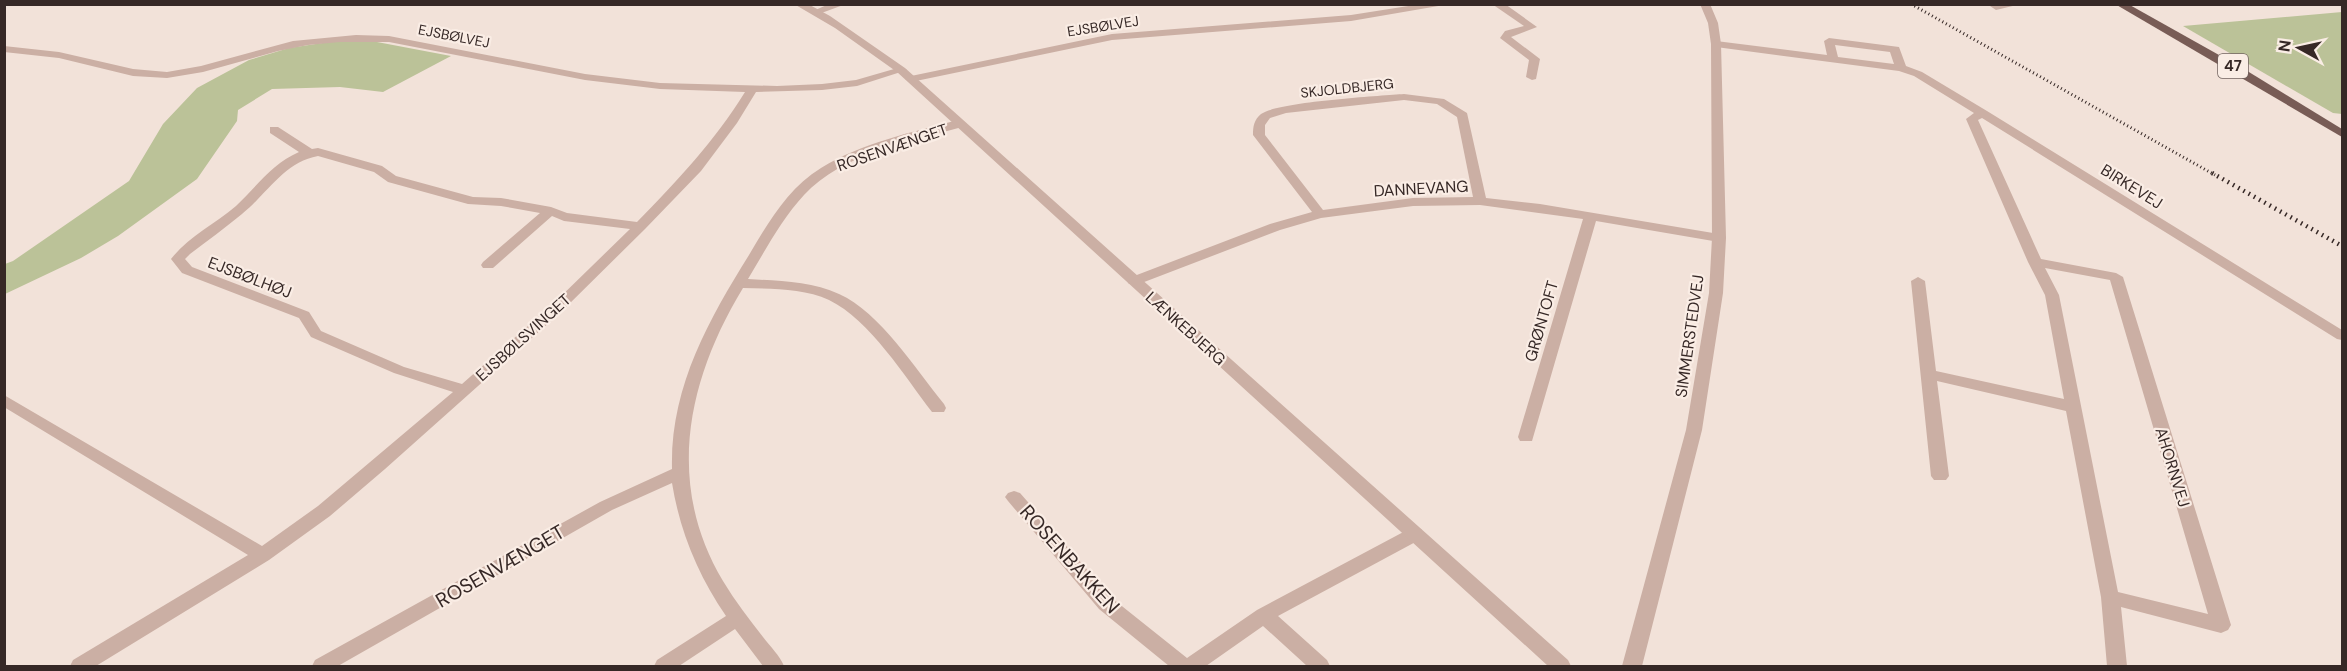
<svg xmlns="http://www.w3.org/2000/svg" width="2347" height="671" viewBox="0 0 2347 671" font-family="'DM Sans',sans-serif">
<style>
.green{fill:#bbc298}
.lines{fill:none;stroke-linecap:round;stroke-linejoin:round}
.minor{fill:#cbafa4;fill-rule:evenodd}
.tertiary{fill:#cbafa4;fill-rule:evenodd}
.primary{fill:#785c56;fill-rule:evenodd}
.rail-far1{stroke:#362826;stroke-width:3;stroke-dasharray:1 3;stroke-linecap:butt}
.rail{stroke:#362826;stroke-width:4.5;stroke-dasharray:1.5 4.5;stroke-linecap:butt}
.labels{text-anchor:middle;stroke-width:4.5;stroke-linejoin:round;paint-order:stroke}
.far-street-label{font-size:14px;fill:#362826;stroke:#faede5}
.shield{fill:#faede5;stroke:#71635f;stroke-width:1.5}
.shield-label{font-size:15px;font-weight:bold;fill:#362826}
.street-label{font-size:16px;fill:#362826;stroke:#faede5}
.near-street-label{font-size:20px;fill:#362826;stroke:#faede5}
</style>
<rect width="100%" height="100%" fill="#f2e2d9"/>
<g class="green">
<path d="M 2342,12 L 2342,114 L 2333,113 L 2183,26 Z"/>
<path d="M 329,42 L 377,42 L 451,56 L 383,92 L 340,87 L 272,89 L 238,110 L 237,121 L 197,179 L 118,236 L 81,258 L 5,294 L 5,264 L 13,261 L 129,181 L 163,124 L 197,88 L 249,60 L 289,48 Z"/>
</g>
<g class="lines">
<g class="minor">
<path d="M 829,4 L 846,4 L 816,15 L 811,12 Z"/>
<path d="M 1421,4 L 1450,4 L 1351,21 L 1112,40 L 911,82 L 905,79 L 911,76 L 1112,34 L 1351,15 Z"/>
<path d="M 1492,4 L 1505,4 L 1537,27 L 1511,37 L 1540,59 L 1536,79 L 1532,80 L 1526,77 L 1529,60 L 1500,38 L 1505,31 L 1524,26 Z"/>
<path d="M 1987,4 L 2021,4 L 1996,10 Z"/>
<path d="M 356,35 L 389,36 L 585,74 L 660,83 L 777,86 L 822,84 L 856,80 L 901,67 L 907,70 L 857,86 L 822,90 L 756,92 L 737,123 L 701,171 L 645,229 L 562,311 L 385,469 L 330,516 L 269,560 L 96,666 L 70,666 L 73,660 L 248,555 L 4,407 L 4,395 L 262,546 L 318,506 L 453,392 L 394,373 L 311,337 L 299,318 L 182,273 L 171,259 C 188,237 215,224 236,206 C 256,187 273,163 299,152 L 270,133 L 270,127 L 278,127 L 312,149 L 318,148 L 382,166 L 396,176 L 473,197 L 501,198 L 551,207 L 567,213 L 637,222 C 678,180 714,142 745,92 L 660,89 L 585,80 L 389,42 L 340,42 L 308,45 L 278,51 L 203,72 L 167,78 L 133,76 L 59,58 L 4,52 L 4,46 L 59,52 L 133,69 L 167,72 L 201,66 L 293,41 ZM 318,156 L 374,172 L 388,182 L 468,204 L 501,206 L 540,213 L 483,262 L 481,265 L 483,268 L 493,268 L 552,216 L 564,221 L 630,229 L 552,305 L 462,384 L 404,367 L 321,331 L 309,312 L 192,267 L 185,259 L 190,254 C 207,241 225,228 242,214 C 267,194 284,162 318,156 Z"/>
<path d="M 1829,38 L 1899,47 L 1906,66 L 1922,72 L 1987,111 L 2342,330 L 2342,340 L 2337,339 L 1982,118 L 1978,120 L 2041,259 L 2116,273 L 2123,277 L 2231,625 L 2228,630 L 2221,633 L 2121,607 L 2127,666 L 2107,666 L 2101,597 L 2066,411 L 1937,381 L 1949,476 L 1946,480 L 1934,480 L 1931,476 L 1911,281 L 1918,277 L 1925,281 L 1936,371 L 2064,399 L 2045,295 L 2028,262 L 1966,119 L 1974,113 L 1914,76 L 1899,71 L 1716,47 L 1711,44 L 1716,41 L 1827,55 L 1824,41 ZM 1835,45 L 1890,52 L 1894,64 L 1838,57 ZM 2045,268 L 2110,280 L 2208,614 L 2118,592 L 2059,295 Z"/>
<path d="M 1404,94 L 1444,99 L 1467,113 L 1486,198 L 1540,204 L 1719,234 L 1726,238 L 1719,242 L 1596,221 L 1532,441 L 1520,441 L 1518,437 L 1583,219 L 1480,205 L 1413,206 L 1321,218 L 1280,230 L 1139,284 L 1129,284 L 1127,281 L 1129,278 L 1270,224 L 1312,212 L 1253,135 C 1253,126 1254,120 1261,114 C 1277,102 1378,96 1404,94 ZM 1404,100 L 1437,104 L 1457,117 L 1473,197 L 1413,198 L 1323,210 L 1265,135 L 1265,125 L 1270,118 L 1286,113 Z"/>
<path d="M 958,120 L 962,121 L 962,127 C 909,142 843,153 804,195 C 781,220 765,251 748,279 C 778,281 811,281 839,294 C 880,312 916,370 944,404 L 946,408 L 944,412 L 932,412 C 905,377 870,320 829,300 C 803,288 771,289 743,288 C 687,380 665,484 723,581 C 735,601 749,619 763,637 C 770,646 780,656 784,666 L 763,666 L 735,629 L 679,666 L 654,666 L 657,660 L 726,616 C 698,575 680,532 672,483 L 612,510 L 338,666 L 312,666 L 315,660 L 600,502 L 672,469 C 670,388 708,321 749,255 C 768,223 788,188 821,168 C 861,143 913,132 958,120 Z"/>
<path d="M 1014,491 L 1020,493 L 1113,599 L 1187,658 L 1257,610 L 1409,529 L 1415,527 L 1421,529 L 1424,534 L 1421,539 L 1278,616 L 1327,660 L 1330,666 L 1307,666 L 1263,626 L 1206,666 L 1169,666 L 1099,609 L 1008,501 L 1005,497 L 1008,493 Z"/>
</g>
<g class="tertiary">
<path d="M 794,4 L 808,4 L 830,16 L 905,68 L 1568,660 L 1571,666 L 1548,666 L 897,72 L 835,28 Z"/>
<path d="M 1700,4 L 1710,4 L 1718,23 L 1721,44 L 1726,238 L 1723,293 L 1702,430 L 1642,666 L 1622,666 L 1686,430 L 1709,293 L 1712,238 L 1711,44 L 1708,23 Z"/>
</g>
<path class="primary" d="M 2115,4 L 2128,4 L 2244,69 L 2342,129 L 2342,137 Z"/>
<path class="rail-far1" d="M 1911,4 L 2215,175"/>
<path class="rail" d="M 2212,173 L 2342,246"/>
</g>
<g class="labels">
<g class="far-street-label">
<text transform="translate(1103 26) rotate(-9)" y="5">EJSBØLVEJ</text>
<text transform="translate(454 36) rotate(11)" y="5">EJSBØLVEJ</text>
<text transform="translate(1347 88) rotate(-6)" y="5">SKJOLDBJERG</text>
</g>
<rect class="shield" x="2218" y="54" width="30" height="24" rx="4.5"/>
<g class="shield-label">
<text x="2233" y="71">47</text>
</g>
<g class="street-label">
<text transform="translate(892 147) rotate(-19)" y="6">ROSENVÆNGET</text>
<text transform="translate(2132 186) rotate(32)" y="6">BIRKEVEJ</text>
<text transform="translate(1421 188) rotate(-3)" y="6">DANNEVANG</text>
<text transform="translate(250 277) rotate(21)" y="6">EJSBØLHØJ</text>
<text transform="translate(1541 321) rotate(-74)" y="6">GRØNTOFT</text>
<text transform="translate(1186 328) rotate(42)" y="6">LÆNKEBJERG</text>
<text transform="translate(1689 336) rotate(-82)" y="6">SIMMERSTEDVEJ</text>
<text transform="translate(523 337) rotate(-42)" y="6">EJSBØLSVINGET</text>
<text transform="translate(2173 467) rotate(73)" y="6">AHORNVEJ</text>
</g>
<g class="near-street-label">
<text transform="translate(1070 559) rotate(48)" y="7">ROSENBAKKEN</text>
<text transform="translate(500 566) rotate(-30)" y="7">ROSENVÆNGET</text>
</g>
</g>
<rect width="2347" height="671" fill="none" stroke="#362826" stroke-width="12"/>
<g transform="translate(2299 48) rotate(278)" stroke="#faede5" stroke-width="4.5" paint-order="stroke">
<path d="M0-4.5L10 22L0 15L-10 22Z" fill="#362826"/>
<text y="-9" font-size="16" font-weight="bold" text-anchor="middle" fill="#362826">N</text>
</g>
</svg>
